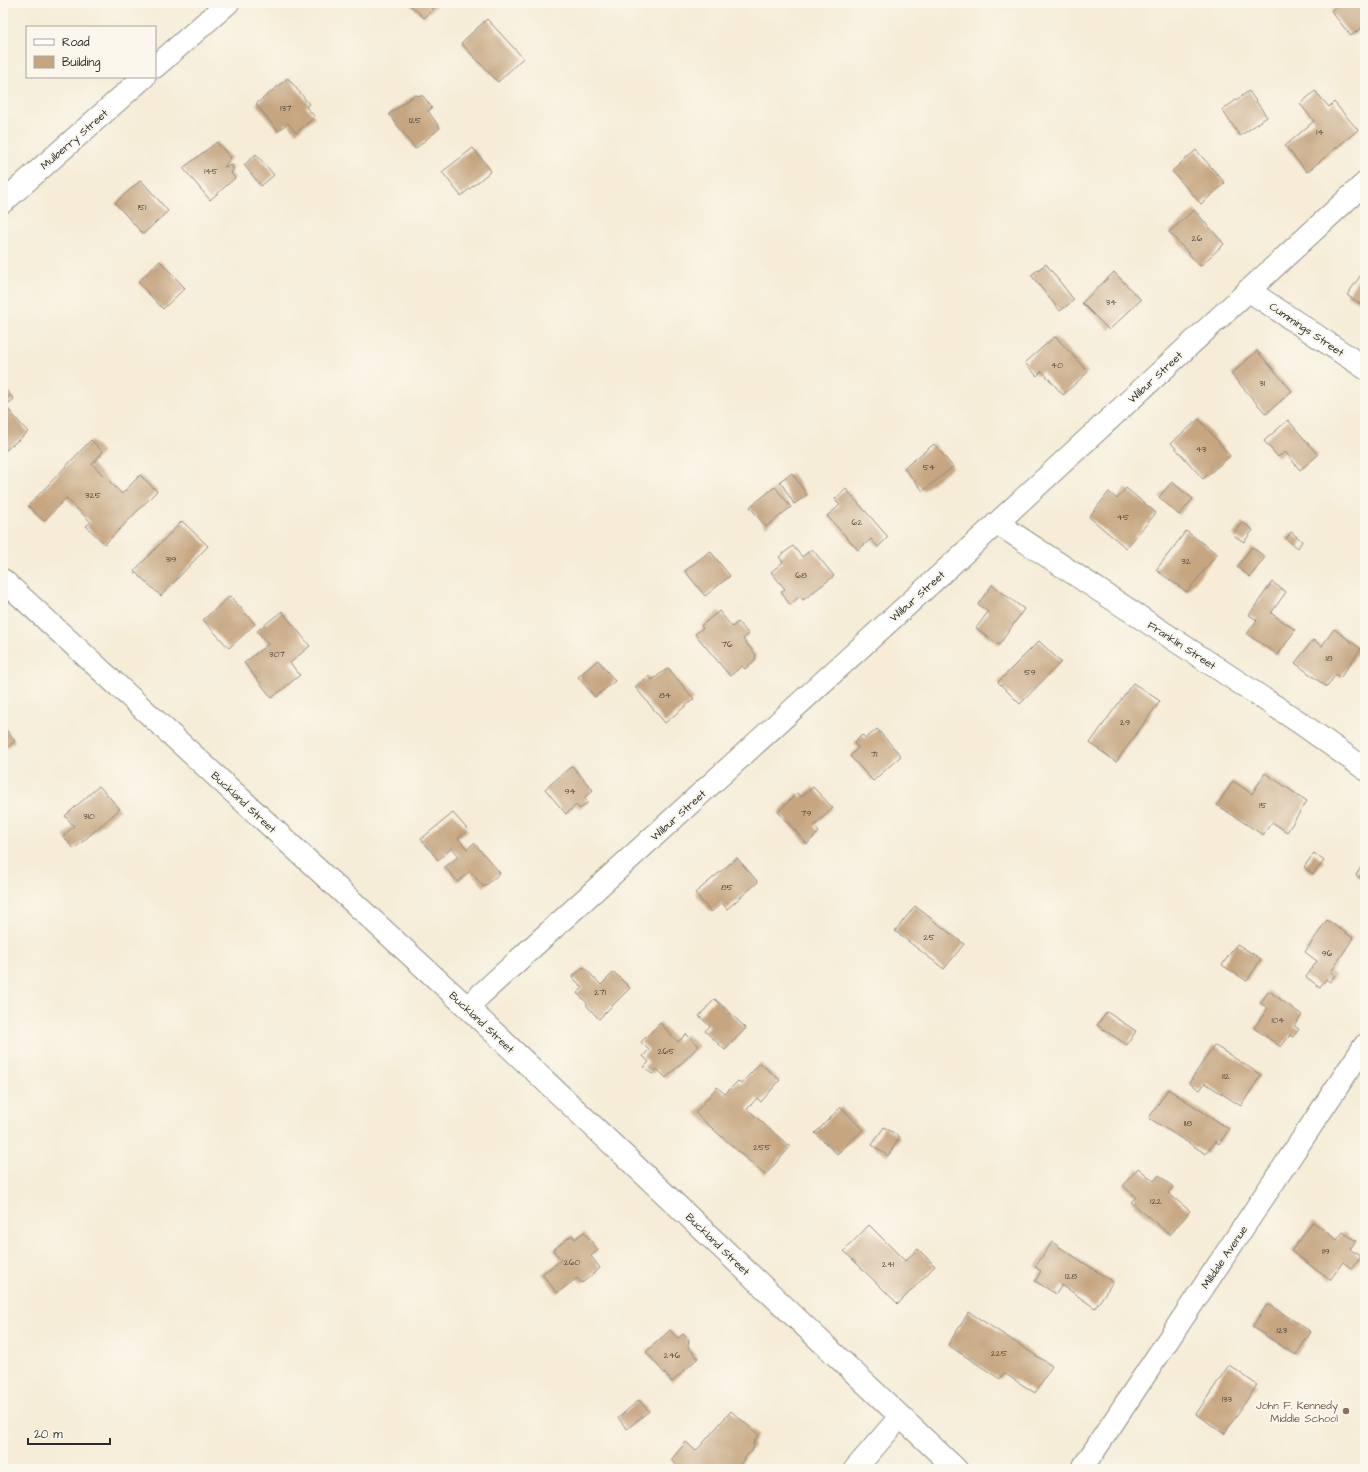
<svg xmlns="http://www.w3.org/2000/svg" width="1368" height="1472" viewBox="0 0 1368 1472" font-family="'Architects Daughter',sans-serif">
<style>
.building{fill:#c6a680}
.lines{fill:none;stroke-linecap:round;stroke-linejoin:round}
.street-casing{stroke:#908c81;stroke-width:24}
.street{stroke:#fff;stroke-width:22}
.education-dot{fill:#8d6e63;stroke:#fbf7ec;stroke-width:1.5}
.labels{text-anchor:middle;stroke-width:4;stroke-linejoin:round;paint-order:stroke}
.number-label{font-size:9px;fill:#524a40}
.street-label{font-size:11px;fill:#2b2b2b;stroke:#fbf7ec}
.education-label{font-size:11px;fill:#785e54;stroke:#fbf7ec;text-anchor:end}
</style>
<rect width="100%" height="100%" fill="#fbf7ec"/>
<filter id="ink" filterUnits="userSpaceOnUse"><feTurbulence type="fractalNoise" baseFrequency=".025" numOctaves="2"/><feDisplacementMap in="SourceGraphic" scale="8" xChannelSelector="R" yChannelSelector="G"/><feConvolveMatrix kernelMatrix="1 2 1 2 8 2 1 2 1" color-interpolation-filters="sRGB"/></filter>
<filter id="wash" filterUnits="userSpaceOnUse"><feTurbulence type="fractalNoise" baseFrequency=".012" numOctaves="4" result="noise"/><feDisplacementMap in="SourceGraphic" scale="16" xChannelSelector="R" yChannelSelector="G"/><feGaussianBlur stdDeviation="0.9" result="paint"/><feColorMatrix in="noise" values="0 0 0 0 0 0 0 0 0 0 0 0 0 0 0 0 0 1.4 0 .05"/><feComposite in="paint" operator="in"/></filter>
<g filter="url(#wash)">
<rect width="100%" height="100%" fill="#f6ecd7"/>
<g id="blocks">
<g class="building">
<path d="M 408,3 L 439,3 L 424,18 Z"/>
<path d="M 1341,3 L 1363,3 L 1365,6 L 1365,25 L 1351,36 L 1331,11 Z"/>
<path d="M 487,19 L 523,58 L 498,82 L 461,43 Z"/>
<path d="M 288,78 L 309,104 L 306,107 L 315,117 L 296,133 L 288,123 L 278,131 L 256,104 Z"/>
<path d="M 1249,91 L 1267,117 L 1240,136 L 1222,110 Z"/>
<path d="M 1315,91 L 1329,107 L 1334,102 L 1358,130 L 1307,172 L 1285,146 L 1314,121 L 1300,104 Z"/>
<path d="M 414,95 L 423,96 L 432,108 L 428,111 L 440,128 L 415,149 L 389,114 Z"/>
<path d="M 217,142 L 231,158 L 224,167 L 232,165 L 233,170 L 231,173 L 235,178 L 210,200 L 183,168 Z"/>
<path d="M 473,148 L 491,171 L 461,196 L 442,172 Z"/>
<path d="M 1196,150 L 1225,183 L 1201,204 L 1172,171 Z"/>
<path d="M 256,154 L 274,175 L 261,186 L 244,165 Z"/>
<path d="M 141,180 L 168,211 L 143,234 L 115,203 Z"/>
<path d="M 1194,210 L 1224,244 L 1200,266 L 1169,232 Z"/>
<path d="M 160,261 L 185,288 L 163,309 L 138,282 Z"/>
<path d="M 1046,264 L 1074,300 L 1060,311 L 1031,275 Z"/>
<path d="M 1365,269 L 1365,307 L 1347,295 Z"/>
<path d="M 1114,272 L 1141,300 L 1109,330 L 1082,303 Z"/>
<path d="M 1056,337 L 1088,372 L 1063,395 L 1042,371 L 1037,376 L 1025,363 L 1053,338 Z"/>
<path d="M 1257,351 L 1292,391 L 1266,414 L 1231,374 Z"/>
<path d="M 3,387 L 14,399 L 5,406 L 28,432 L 6,450 L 3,447 Z"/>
<path d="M 1199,419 L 1230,456 L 1203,479 L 1171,443 Z"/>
<path d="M 1288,420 L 1318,455 L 1300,470 L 1285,452 L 1278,457 L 1264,441 Z"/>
<path d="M 91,440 L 103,452 L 92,464 L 122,494 L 140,475 L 157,491 L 105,544 L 86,526 L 91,522 L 66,498 L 44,521 L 28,506 Z"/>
<path d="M 934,444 L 953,467 L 923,491 L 904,468 Z"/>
<path d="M 792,473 L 807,495 L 794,504 L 780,481 Z"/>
<path d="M 1172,482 L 1193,499 L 1179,515 L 1159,497 Z"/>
<path d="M 775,487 L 791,507 L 766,527 L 750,507 Z"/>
<path d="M 1126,488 L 1156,513 L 1126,548 L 1089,517 L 1109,492 L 1117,499 Z"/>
<path d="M 846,489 L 888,537 L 878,547 L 871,539 L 858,550 L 827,516 L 840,505 L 835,499 Z"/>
<path d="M 182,521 L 208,546 L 161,596 L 134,571 Z"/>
<path d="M 1242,522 L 1253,530 L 1244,542 L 1233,535 Z"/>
<path d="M 1186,531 L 1217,554 L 1187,592 L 1156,570 Z"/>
<path d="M 1291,532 L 1302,541 L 1298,548 L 1286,539 Z"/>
<path d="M 793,546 L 802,557 L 812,549 L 834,576 L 803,600 L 800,596 L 790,605 L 781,592 L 785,589 L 771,572 L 783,562 L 779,557 Z"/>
<path d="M 1252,547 L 1265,557 L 1250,577 L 1237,567 Z"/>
<path d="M 710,551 L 730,576 L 705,596 L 685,571 Z"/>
<path d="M 1272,582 L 1286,592 L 1271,613 L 1295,630 L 1278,655 L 1247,634 L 1257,620 L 1249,615 Z"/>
<path d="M 992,585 L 1024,609 L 999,645 L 976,628 L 988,612 L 978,604 Z"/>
<path d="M 230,596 L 255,624 L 229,648 L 203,620 Z"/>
<path d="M 282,611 L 310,646 L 290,663 L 300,675 L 272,698 L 244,663 L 268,644 L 257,631 Z"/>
<path d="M 719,611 L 732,627 L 738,622 L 749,634 L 743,639 L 756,655 L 755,660 L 745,669 L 742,666 L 730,676 L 695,634 L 703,628 L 701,626 Z"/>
<path d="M 1334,629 L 1361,649 L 1340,678 L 1336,674 L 1327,687 L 1295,663 L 1313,640 L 1322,646 Z"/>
<path d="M 1039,641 L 1061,662 L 1020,704 L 998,682 Z"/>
<path d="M 598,660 L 615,681 L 595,697 L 578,677 Z"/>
<path d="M 668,668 L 694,699 L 665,723 L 635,687 L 649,676 L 652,680 Z"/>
<path d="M 1133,683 L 1160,701 L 1116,762 L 1090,743 Z"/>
<path d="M 3,726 L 15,741 L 3,751 Z"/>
<path d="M 877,729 L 901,756 L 873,781 L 850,756 L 858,748 L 854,743 L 862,735 L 866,738 Z"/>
<path d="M 572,766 L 593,790 L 584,798 L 588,802 L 580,809 L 576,805 L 566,814 L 545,789 Z"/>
<path d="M 1265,773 L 1307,801 L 1287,832 L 1272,822 L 1263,835 L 1217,805 L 1233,781 L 1252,794 Z"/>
<path d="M 99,786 L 120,809 L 74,849 L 63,836 L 74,826 L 65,816 Z"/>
<path d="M 813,787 L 833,808 L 814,826 L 819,832 L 807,844 L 778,812 L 797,793 L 801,797 Z"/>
<path d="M 453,813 L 468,830 L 458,838 L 467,849 L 474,843 L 500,873 L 484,887 L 470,871 L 458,882 L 445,867 L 459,856 L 452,848 L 438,860 L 421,839 Z"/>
<path d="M 1314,853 L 1324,861 L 1313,874 L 1304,867 Z"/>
<path d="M 737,858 L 758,882 L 727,909 L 722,903 L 711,912 L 695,893 Z"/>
<path d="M 1365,861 L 1365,881 L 1356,875 Z"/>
<path d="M 915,906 L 964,944 L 944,969 L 895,931 Z"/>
<path d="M 1327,920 L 1353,938 L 1331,972 L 1335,975 L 1330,982 L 1326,979 L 1320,987 L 1306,977 L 1317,961 L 1305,952 Z"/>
<path d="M 1237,944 L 1261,959 L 1247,981 L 1222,965 Z"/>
<path d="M 584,967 L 601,985 L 614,972 L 630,988 L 599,1019 L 587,1006 L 587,1003 L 577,993 L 583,988 L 572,977 Z"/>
<path d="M 1269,991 L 1302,1015 L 1294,1026 L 1299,1029 L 1293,1037 L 1290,1035 L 1281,1047 L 1254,1028 L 1268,1008 L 1260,1003 Z"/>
<path d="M 715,999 L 746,1028 L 725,1050 L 705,1031 L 710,1026 L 699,1016 Z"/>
<path d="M 1107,1012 L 1136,1031 L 1127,1045 L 1097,1025 Z"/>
<path d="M 660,1023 L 678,1042 L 686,1034 L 699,1046 L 666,1078 L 657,1069 L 652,1074 L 644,1067 L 649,1062 L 643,1056 L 649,1050 L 641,1042 Z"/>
<path d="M 1214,1045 L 1261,1075 L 1241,1106 L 1205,1083 L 1200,1090 L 1189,1083 Z"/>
<path d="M 760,1063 L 780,1080 L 761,1102 L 757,1098 L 747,1109 L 790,1147 L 765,1175 L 695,1113 L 717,1087 L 725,1094 L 738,1081 L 741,1084 Z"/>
<path d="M 1168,1089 L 1229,1129 L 1219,1144 L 1215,1141 L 1206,1154 L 1149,1118 Z"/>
<path d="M 841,1107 L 863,1130 L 837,1154 L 815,1133 Z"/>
<path d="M 884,1127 L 900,1137 L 888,1156 L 872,1145 Z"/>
<path d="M 1138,1168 L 1154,1181 L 1159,1175 L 1173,1187 L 1168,1193 L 1190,1211 L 1170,1235 L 1131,1202 L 1136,1197 L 1123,1186 Z"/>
<path d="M 1313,1222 L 1337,1240 L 1343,1232 L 1356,1241 L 1350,1249 L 1361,1257 L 1352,1269 L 1343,1262 L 1330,1280 L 1291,1251 Z"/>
<path d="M 869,1225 L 905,1261 L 918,1249 L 935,1266 L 898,1304 L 844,1251 Z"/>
<path d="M 584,1232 L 598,1250 L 591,1256 L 600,1268 L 582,1283 L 577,1278 L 557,1293 L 542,1274 L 561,1260 L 553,1250 L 572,1235 L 575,1239 Z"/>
<path d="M 1052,1242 L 1113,1282 L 1095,1308 L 1062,1285 L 1056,1294 L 1035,1281 L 1041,1271 L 1035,1267 Z"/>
<path d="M 1270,1305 L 1311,1332 L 1296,1355 L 1252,1327 L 1266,1306 Z"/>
<path d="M 969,1312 L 1052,1366 L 1035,1393 L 1004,1373 L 1000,1379 L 948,1345 Z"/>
<path d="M 670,1330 L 678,1338 L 683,1334 L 689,1340 L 688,1347 L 698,1358 L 672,1382 L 646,1352 Z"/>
<path d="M 1229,1365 L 1257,1385 L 1224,1434 L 1196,1414 Z"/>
<path d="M 639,1400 L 649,1411 L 627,1429 L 618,1418 Z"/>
<path d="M 731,1411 L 759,1435 L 753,1443 L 754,1447 L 737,1468 L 738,1469 L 681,1469 L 671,1460 L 686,1442 L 696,1451 Z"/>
</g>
</g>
</g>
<g filter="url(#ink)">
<use href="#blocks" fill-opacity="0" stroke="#908c81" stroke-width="1"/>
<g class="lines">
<defs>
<g id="street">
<path d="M 155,67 L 228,3"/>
<path d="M 3,202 L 144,77"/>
<path d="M 1248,290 L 1365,368"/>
<path d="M 997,523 L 1299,722 L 1365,769"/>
<path d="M 3,580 L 467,1007 L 956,1469"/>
<path d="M 467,1007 L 997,523 L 1365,183"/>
<path d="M 855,1469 L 900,1417"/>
<path d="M 1082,1469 L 1365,1045"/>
</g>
</defs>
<use href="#street" class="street-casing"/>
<use href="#street" class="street"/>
</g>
</g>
<circle class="education-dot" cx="1346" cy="1411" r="4"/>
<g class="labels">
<g class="number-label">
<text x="286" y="111">137</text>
<text x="415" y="123">125</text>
<text x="1320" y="135">14</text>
<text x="211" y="174">145</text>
<text x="142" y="210">151</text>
<text x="1197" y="241">26</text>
<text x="1111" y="305">34</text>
<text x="1057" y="368">40</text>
<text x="1262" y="386">31</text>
<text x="1201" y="452">43</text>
<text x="929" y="470">54</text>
<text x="93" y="498">325</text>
<text x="1123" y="520">45</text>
<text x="857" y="525">62</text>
<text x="171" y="562">319</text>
<text x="1186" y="564">32</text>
<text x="801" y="578">68</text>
<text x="727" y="647">76</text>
<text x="277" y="657">307</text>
<text x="1329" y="661">18</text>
<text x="1030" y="675">59</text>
<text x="665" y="698">84</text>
<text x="1125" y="725">29</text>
<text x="874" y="757">71</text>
<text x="570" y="794">94</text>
<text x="1263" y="808">15</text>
<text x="806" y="816">79</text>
<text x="89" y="819">310</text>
<text x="727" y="890">85</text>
<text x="929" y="940">25</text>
<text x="1327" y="956">96</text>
<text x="600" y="995">271</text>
<text x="1278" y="1023">104</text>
<text x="666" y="1054">265</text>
<text x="1226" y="1079">112</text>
<text x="1188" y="1126">118</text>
<text x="762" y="1150">255</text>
<text x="1156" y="1204">122</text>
<text x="1326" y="1254">119</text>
<text x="572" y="1265">260</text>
<text x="888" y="1267">241</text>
<text x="1071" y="1279">128</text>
<text x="1282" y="1333">123</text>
<text x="999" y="1356">225</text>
<text x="672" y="1358">246</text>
<text x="1227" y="1402">133</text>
</g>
<g class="street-label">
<text transform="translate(74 139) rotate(-41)" y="4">Mulberry Street</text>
<text transform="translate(1307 329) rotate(34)" y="4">Cummings Street</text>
<text transform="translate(1155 377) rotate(-43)" y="4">Wilbur Street</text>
<text transform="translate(917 596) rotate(-42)" y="4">Wilbur Street</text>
<text transform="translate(1182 645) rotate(33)" y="4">Franklin Street</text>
<text transform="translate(244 802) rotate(43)" y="4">Buckland Street</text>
<text transform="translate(678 815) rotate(-42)" y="4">Wilbur Street</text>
<text transform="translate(482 1022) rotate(43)" y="4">Buckland Street</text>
<text transform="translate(718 1244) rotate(44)" y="4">Buckland Street</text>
<text transform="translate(1224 1257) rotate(-56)" y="4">Milldale Avenue</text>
</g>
<g class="education-label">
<text x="1338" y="1409">John F. Kennedy<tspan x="1338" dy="13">Middle School</tspan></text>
</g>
</g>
<rect width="1368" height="1472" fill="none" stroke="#fbf7ec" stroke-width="16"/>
<rect x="26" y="26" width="130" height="52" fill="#fbf7ec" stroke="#a8a59f"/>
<rect x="34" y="39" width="20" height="6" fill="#ffffff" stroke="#a8a59f"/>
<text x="62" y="46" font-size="12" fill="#2b2b2b">Road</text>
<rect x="34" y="56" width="20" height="12" fill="#c6a680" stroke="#a8a59f"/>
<text x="62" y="66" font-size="12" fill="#2b2b2b">Building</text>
<path d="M28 1438v6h82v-6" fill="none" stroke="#2b2b2b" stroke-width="2"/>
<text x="34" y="1438" font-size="12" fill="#2b2b2b" stroke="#fbf7ec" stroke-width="3" paint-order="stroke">20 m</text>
</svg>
